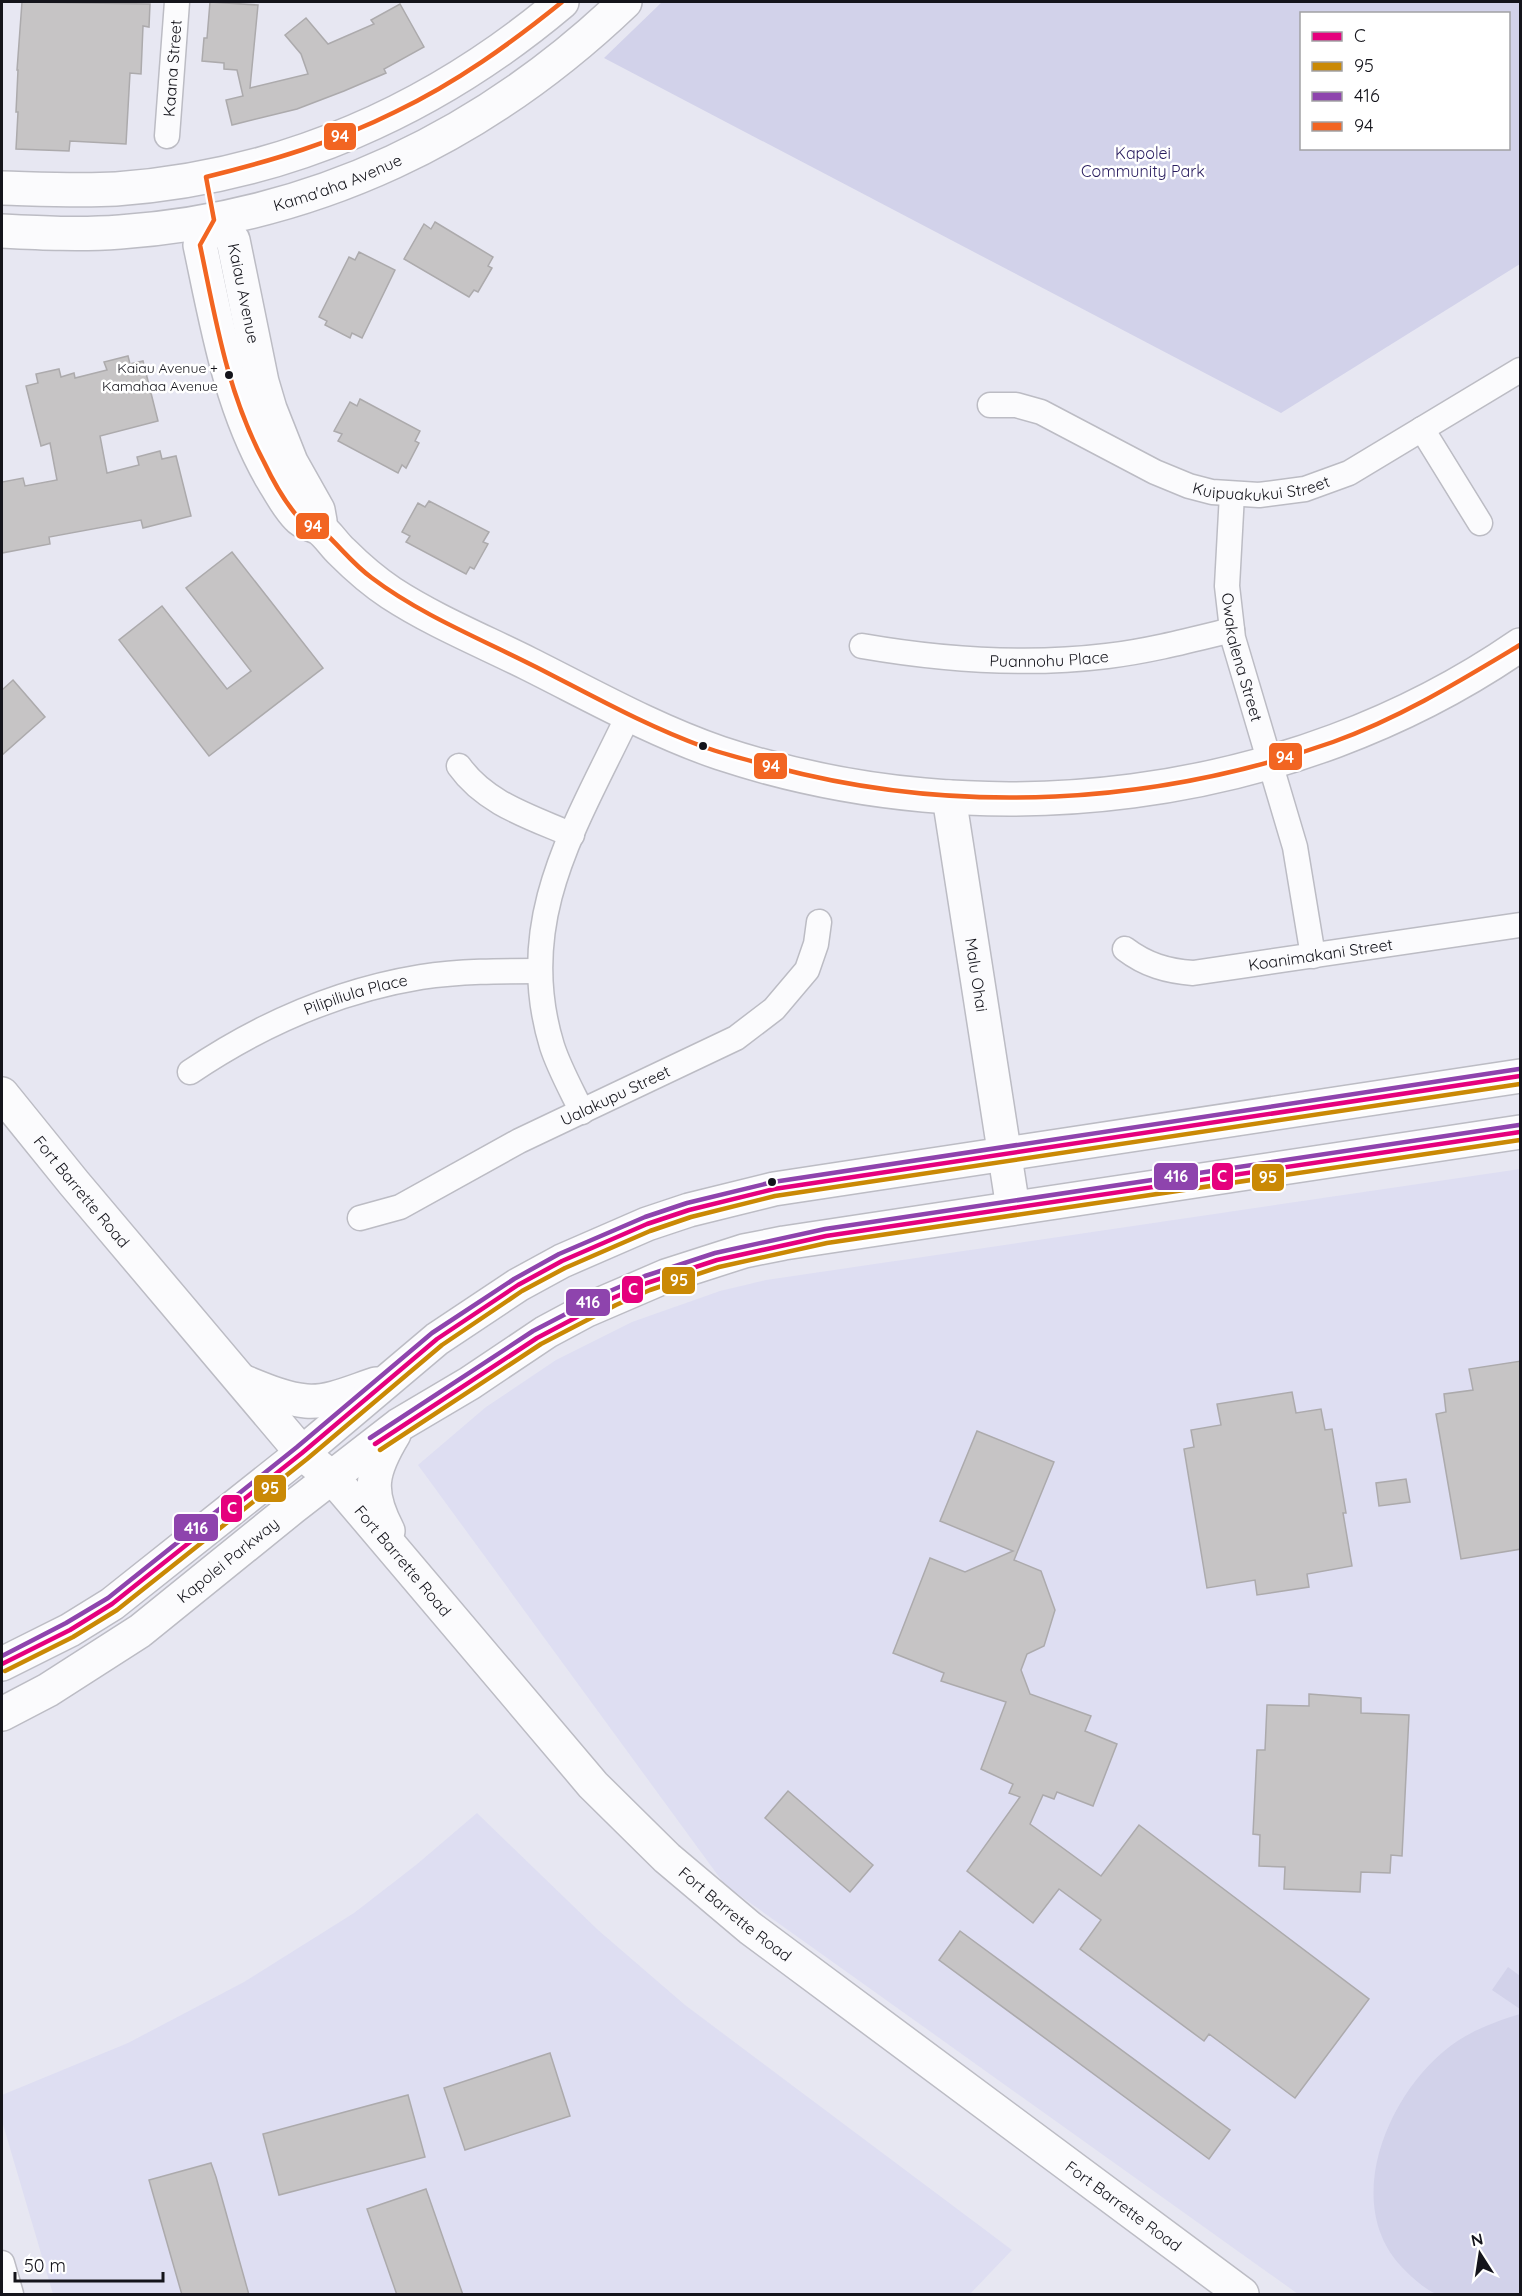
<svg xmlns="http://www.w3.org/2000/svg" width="1522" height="2296" viewBox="0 0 1522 2296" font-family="Quicksand,sans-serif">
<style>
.built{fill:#dedef2}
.green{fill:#d2d2ea;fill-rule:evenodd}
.building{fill:#c6c4c5;stroke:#acaaac;stroke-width:1.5}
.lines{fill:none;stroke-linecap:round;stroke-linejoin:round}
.street-casing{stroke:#bcbcc4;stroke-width:27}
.secondary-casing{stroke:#bcbcc4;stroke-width:36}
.street{stroke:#fbfbfd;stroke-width:24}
.secondary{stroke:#fbfbfd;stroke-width:33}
.bus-1-casing{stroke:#fff;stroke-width:9}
.bus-2-casing{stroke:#fff;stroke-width:9}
.bus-3-casing{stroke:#fff;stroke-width:9}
.bus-4-casing{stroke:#fff;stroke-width:9}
.bus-1{stroke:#e5007d;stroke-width:4.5}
.bus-2{stroke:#ca8905;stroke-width:4.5}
.bus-3{stroke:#8e44ad;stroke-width:4.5}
.bus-4{stroke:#f26522;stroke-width:4.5}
.bus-dot{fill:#14141b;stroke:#fff;stroke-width:2}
.labels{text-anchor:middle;stroke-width:5;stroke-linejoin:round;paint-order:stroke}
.bus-label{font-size:14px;fill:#14141b;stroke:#fff;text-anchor:end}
.street-label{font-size:16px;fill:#14141b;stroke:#fff}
.park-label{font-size:16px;fill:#291d5f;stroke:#fff}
.line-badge{stroke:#fff;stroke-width:2}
.badge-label{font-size:16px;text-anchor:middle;font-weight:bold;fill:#fff}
</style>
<rect width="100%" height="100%" fill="#e7e7f2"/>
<g class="built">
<path d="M 1520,1169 L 1520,2294 L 1298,2294 L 725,1885 L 418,1465 L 486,1407 L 556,1360 L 632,1322 L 720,1291 L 766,1280 Z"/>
<path d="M 477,1813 L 598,1930 L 685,2005 L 1012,2250 L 970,2294 L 53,2294 L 2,2121 L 2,2095 L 128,2043 L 244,1982 L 354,1913 L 416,1865 Z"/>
</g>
<g class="green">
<path d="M 662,2 L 1520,2 L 1520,264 L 1281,413 L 604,58 ZM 1302,14 L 1508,14 L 1508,148 L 1302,148 Z"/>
<path d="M 1508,1967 L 1520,1976 L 1520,2009 L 1492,1990 Z"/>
<path d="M 1520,2014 L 1520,2294 C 1501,2295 1481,2294 1461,2294 C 1454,2294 1445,2296 1438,2294 C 1428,2293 1406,2272 1399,2264 C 1344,2201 1387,2099 1443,2052 C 1465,2033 1493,2022 1520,2014 Z"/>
</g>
<g class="building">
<path d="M 22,2 L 150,4 L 149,27 L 143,26 L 141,74 L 130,73 L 126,144 L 70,141 L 69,151 L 16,149 L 18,112 L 16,112 L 18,70 L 17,70 Z"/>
<path d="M 210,2 L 258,5 L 250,88 L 308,74 L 301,54 L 285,35 L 306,18 L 328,44 L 374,24 L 371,20 L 400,4 L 424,47 L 384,69 L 386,73 L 344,91 L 297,109 L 232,125 L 226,100 L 243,96 L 237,70 L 224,69 L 224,63 L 202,61 L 204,38 L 207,38 Z"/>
<path d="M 435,222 L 493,257 L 488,266 L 492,268 L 478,292 L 474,290 L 469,297 L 404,259 L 424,224 L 431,229 Z"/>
<path d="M 359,252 L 395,270 L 362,338 L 352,333 L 350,338 L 325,325 L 327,321 L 319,317 L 349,257 L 355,260 Z"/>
<path d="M 128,356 L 130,364 L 143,361 L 158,421 L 100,436 L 107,473 L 139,465 L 137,457 L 160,451 L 162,459 L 176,456 L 191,516 L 143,528 L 141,520 L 49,537 L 50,544 L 2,553 L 2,482 L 23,478 L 25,486 L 57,480 L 50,443 L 41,446 L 26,386 L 38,383 L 36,374 L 59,369 L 61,377 L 74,373 L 75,378 L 107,370 L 104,362 Z"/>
<path d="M 360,399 L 420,431 L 415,441 L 419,443 L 406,468 L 402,465 L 398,473 L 338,441 L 342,434 L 334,431 L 350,402 L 357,406 Z"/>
<path d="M 429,501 L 489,532 L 483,542 L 488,544 L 474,569 L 470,567 L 466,574 L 406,542 L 410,536 L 402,532 L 418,503 L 425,507 Z"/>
<path d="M 232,552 L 323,668 L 209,756 L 119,640 L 162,606 L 227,689 L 251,671 L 186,588 Z"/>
<path d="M 13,680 L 45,717 L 2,755 L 2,690 Z"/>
<path d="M 1521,1361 L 1521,1549 L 1461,1559 L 1436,1414 L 1446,1412 L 1444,1394 L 1473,1390 L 1469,1369 Z"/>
<path d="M 1292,1392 L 1296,1413 L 1321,1409 L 1325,1430 L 1332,1429 L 1346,1513 L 1343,1513 L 1352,1566 L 1307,1574 L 1309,1587 L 1257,1595 L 1255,1580 L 1207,1588 L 1184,1449 L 1194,1447 L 1191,1430 L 1221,1425 L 1217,1404 Z"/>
<path d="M 977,1431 L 1054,1462 L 1014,1560 L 1041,1571 L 1055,1610 L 1044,1646 L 1027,1654 L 1021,1670 L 1030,1694 L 1091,1716 L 1085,1731 L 1117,1744 L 1093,1806 L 1057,1792 L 1054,1799 L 1043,1795 L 1030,1824 L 1101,1876 L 1139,1825 L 1369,1999 L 1295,2098 L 1209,2034 L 1204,2041 L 1080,1949 L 1101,1920 L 1059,1889 L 1033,1923 L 967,1871 L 1020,1797 L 1009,1793 L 1013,1784 L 981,1769 L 1006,1702 L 941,1681 L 944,1673 L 893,1653 L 930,1558 L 965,1572 L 1013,1551 L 940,1521 Z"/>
<path d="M 1406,1479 L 1410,1502 L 1379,1506 L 1376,1483 Z"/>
<path d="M 1309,1694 L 1361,1698 L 1361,1713 L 1409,1715 L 1402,1856 L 1391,1855 L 1390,1873 L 1361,1872 L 1360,1892 L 1284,1889 L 1285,1867 L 1259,1866 L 1260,1835 L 1253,1834 L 1257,1750 L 1265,1750 L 1267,1705 L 1309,1706 Z"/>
<path d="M 788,1791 L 873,1865 L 850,1892 L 765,1818 Z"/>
<path d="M 960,1931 L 1230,2130 L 1209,2159 L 939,1960 Z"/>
<path d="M 550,2053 L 570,2116 L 465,2150 L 444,2088 Z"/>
<path d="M 408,2095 L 425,2157 L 279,2195 L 263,2134 Z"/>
<path d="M 211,2163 L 216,2177 L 249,2295 L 182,2295 L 149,2180 Z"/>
<path d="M 426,2189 L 463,2295 L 397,2295 L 367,2209 Z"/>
</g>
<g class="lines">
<defs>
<g id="street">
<path id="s1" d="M 167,136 L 177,2"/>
<path id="s2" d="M 990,405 L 1016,405 L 1041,412 L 1155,472 L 1189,486 L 1212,492 L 1259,495 L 1305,489 L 1349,473 L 1520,370"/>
<path d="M 1422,429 L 1480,523"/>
<path id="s3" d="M 1232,494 L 1227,586 L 1233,638 L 1295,847 L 1313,956"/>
<path id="s4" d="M 862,646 C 943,660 1025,666 1107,656 C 1149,651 1191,640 1232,630"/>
<path d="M 459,766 C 486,804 531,817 572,835"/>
<path id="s5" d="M 1125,949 C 1146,965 1167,971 1193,973 L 1520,925"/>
<path id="s6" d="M 190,1072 C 261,1024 336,991 421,977 C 460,971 500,971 539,971"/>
<path d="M 582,1112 C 572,1091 559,1068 552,1046 C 513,919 577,824 629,714"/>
<path id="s7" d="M 360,1218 L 400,1207 L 519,1141 L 736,1038 L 774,1009 L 807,970 L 816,944 L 819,922"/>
<path d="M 2,2263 L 11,2294"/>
</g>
<g id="secondary">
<path d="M 2,188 C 40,189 77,191 116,189 C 284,177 434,110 562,2"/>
<path d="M 214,220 L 200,245 C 217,325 230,405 271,477 C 279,490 287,506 298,517 C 304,524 312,524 319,528 C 328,534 334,545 342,552 C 357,567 373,581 391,593 C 434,621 483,641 529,664 C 591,695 653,730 720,753 C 983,840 1291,803 1520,645"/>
<path id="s8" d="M 214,220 L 233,240 L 262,382 L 270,409 L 291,462 L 318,510 L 320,521"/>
<path id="s9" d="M 2,231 C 41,233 80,235 120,232 C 315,218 485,136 625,2"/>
<path id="s10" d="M 949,797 L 1013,1208"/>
<path id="s11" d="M 2,1094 L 74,1183 L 302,1453 L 332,1478 L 344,1491 L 593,1785 L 667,1858 L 750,1928 L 1242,2294"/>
<path d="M 242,1381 C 262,1389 284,1399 306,1401 C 329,1403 354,1391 376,1384"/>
<path d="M 388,1531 C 367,1491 371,1472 394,1434"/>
<path d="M 2,1664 L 70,1630 L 112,1604 L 302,1453 L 437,1339 L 518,1285 L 562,1261 L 647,1224 L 689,1210 L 774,1189 L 1520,1076"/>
<path id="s12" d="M 2,1714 L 48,1690 L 140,1631 L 292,1508 L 399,1425 L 470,1383 L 546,1332 L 587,1310 L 666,1276 L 744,1251 L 784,1243 L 1520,1132"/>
</g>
</defs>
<use href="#street" class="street-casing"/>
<use href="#secondary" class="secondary-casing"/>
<use href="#street" class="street"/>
<use href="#secondary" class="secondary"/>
<defs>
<g id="bus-1">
<path d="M 375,1444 L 537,1338 L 613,1298 L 647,1283 L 717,1260 L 826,1236 L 1520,1132"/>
<path d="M 2,1664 L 70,1630 L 112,1604 L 302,1453 L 437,1339 L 518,1285 L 562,1261 L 647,1224 L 689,1210 L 774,1189 L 1520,1076"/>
</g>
<g id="bus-2">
<path d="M 380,1450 L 541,1344 L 616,1305 L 650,1290 L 719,1267 L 827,1243 L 1520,1140"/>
<path d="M 5,1671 L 73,1637 L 117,1610 L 307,1459 L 442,1345 L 522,1291 L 565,1268 L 650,1231 L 691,1217 L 775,1196 L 1520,1084"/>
</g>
<g id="bus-3">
<path d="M 370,1438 L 533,1331 L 610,1291 L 645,1276 L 715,1253 L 825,1229 L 1519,1125"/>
<path d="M 2,1656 L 66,1623 L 108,1598 L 297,1447 L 432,1333 L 514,1279 L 559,1254 L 645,1217 L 687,1203 L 773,1182 L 1519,1069"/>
</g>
<path id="bus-4" d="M 562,2 C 510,44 456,83 395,112 C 335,142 271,161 206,177 L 214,220 L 200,245 C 216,321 227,392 264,462 C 273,481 284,501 298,517 C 305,525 317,526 325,533 C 341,548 354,565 372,578 C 421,615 481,639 536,667 C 591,695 646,726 704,747 C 727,755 751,761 774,767 C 958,816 1154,805 1333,742 C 1400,718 1460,681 1520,645"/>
</defs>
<use href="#bus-1" class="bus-1-casing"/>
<use href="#bus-2" class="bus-2-casing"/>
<use href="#bus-3" class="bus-3-casing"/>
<use href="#bus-4" class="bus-4-casing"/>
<use href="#bus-1" class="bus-1"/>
<use href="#bus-2" class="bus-2"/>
<use href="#bus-3" class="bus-3"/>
<use href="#bus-4" class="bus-4"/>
</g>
<g class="bus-dot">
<circle cx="229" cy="375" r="5"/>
<circle cx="703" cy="746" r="5"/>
<circle cx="772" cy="1182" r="5"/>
</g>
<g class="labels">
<g class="bus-label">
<text x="218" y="373">Kaiau Avenue +<tspan x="218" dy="18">Kamahaa Avenue</tspan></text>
</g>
<g class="street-label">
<text dy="6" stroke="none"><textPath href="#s1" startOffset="68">Kaana Street</textPath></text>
<text dy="6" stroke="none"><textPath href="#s9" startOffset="342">Kama'aha Avenue</textPath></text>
<text dy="6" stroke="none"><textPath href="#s8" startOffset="82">Kaiau Avenue</textPath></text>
<text dy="6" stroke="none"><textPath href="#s2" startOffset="291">Kuipuakukui Street</textPath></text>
<text dy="6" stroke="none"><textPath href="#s3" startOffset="165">Owakalena Street</textPath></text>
<text dy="6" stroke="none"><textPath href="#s4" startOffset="188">Puannohu Place</textPath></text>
<text dy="6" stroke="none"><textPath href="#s5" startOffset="202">Koanimakani Street</textPath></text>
<text dy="6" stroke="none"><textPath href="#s10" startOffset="180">Malu Ohai</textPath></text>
<text dy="6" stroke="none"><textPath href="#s6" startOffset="184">Pilipiliula Place</textPath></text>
<text dy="6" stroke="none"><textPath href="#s7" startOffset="284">Ualakupu Street</textPath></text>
<text dy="6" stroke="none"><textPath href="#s11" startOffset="126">Fort Barrette Road</textPath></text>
<text dy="6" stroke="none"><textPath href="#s12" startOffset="274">Kapolei Parkway</textPath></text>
<text dy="6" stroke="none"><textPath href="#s11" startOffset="616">Fort Barrette Road</textPath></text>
<text dy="6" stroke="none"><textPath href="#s11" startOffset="1102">Fort Barrette Road</textPath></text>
<text dy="6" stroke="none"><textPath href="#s11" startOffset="1588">Fort Barrette Road</textPath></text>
</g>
<g class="park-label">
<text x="1143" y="159">Kapolei<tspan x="1143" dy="18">Community Park</tspan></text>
</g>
</g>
<g class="line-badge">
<rect x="323" y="122" width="34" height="29" rx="6" fill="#f26522"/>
<rect x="295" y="512" width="35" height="28" rx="6" fill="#f26522"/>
<rect x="1268" y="742" width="35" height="29" rx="6" fill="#f26522"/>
<rect x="753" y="752" width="35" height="28" rx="6" fill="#f26522"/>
<rect x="1153" y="1162" width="46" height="29" rx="6" fill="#8e44ad"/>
<rect x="1211" y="1162" width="23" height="29" rx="6" fill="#e5007d"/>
<rect x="1251" y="1163" width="34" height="29" rx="6" fill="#ca8905"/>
<rect x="661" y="1266" width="35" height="29" rx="6" fill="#ca8905"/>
<rect x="621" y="1275" width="23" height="29" rx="6" fill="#e5007d"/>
<rect x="565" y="1288" width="46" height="29" rx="6" fill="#8e44ad"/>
<rect x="253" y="1474" width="34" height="29" rx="6" fill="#ca8905"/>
<rect x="220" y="1494" width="23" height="29" rx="6" fill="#e5007d"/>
<rect x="173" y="1513" width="46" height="29" rx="6" fill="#8e44ad"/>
</g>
<g class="badge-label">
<text x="340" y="142">94</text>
<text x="313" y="532">94</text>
<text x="1285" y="763">94</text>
<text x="771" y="772">94</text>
<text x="1176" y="1182">416</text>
<text x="1222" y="1182">C</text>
<text x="1268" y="1183">95</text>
<text x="679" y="1286">95</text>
<text x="633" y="1295">C</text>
<text x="588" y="1308">416</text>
<text x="270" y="1494">95</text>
<text x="232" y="1514">C</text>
<text x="196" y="1534">416</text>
</g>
<rect width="1522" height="2296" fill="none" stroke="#14141b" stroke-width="6"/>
<rect x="1300" y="12" width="210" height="138" fill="#ffffff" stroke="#a1a1a4" stroke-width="1.5"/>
<rect x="1312" y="32" width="30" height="9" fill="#e5007d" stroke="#a1a1a4" stroke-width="1.5"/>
<text x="1354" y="42" font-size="18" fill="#14141b">C</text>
<rect x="1312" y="62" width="30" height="9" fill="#ca8905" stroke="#a1a1a4" stroke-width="1.5"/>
<text x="1354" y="72" font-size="18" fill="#14141b">95</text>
<rect x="1312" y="92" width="30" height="9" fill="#8e44ad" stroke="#a1a1a4" stroke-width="1.5"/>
<text x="1354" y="102" font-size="18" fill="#14141b">416</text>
<rect x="1312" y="122" width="30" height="9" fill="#f26522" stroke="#a1a1a4" stroke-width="1.5"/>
<text x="1354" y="132" font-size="18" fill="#14141b">94</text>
<g transform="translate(1480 2254) rotate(348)" stroke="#ffffff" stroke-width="4.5" paint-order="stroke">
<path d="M0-4.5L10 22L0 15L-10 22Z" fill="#14141b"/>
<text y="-9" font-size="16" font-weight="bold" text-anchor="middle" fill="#14141b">N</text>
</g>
<path d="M15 2272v9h148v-9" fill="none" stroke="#14141b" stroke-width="3"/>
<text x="24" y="2272" font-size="18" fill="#14141b" stroke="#ffffff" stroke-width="4.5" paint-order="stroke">50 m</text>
</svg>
